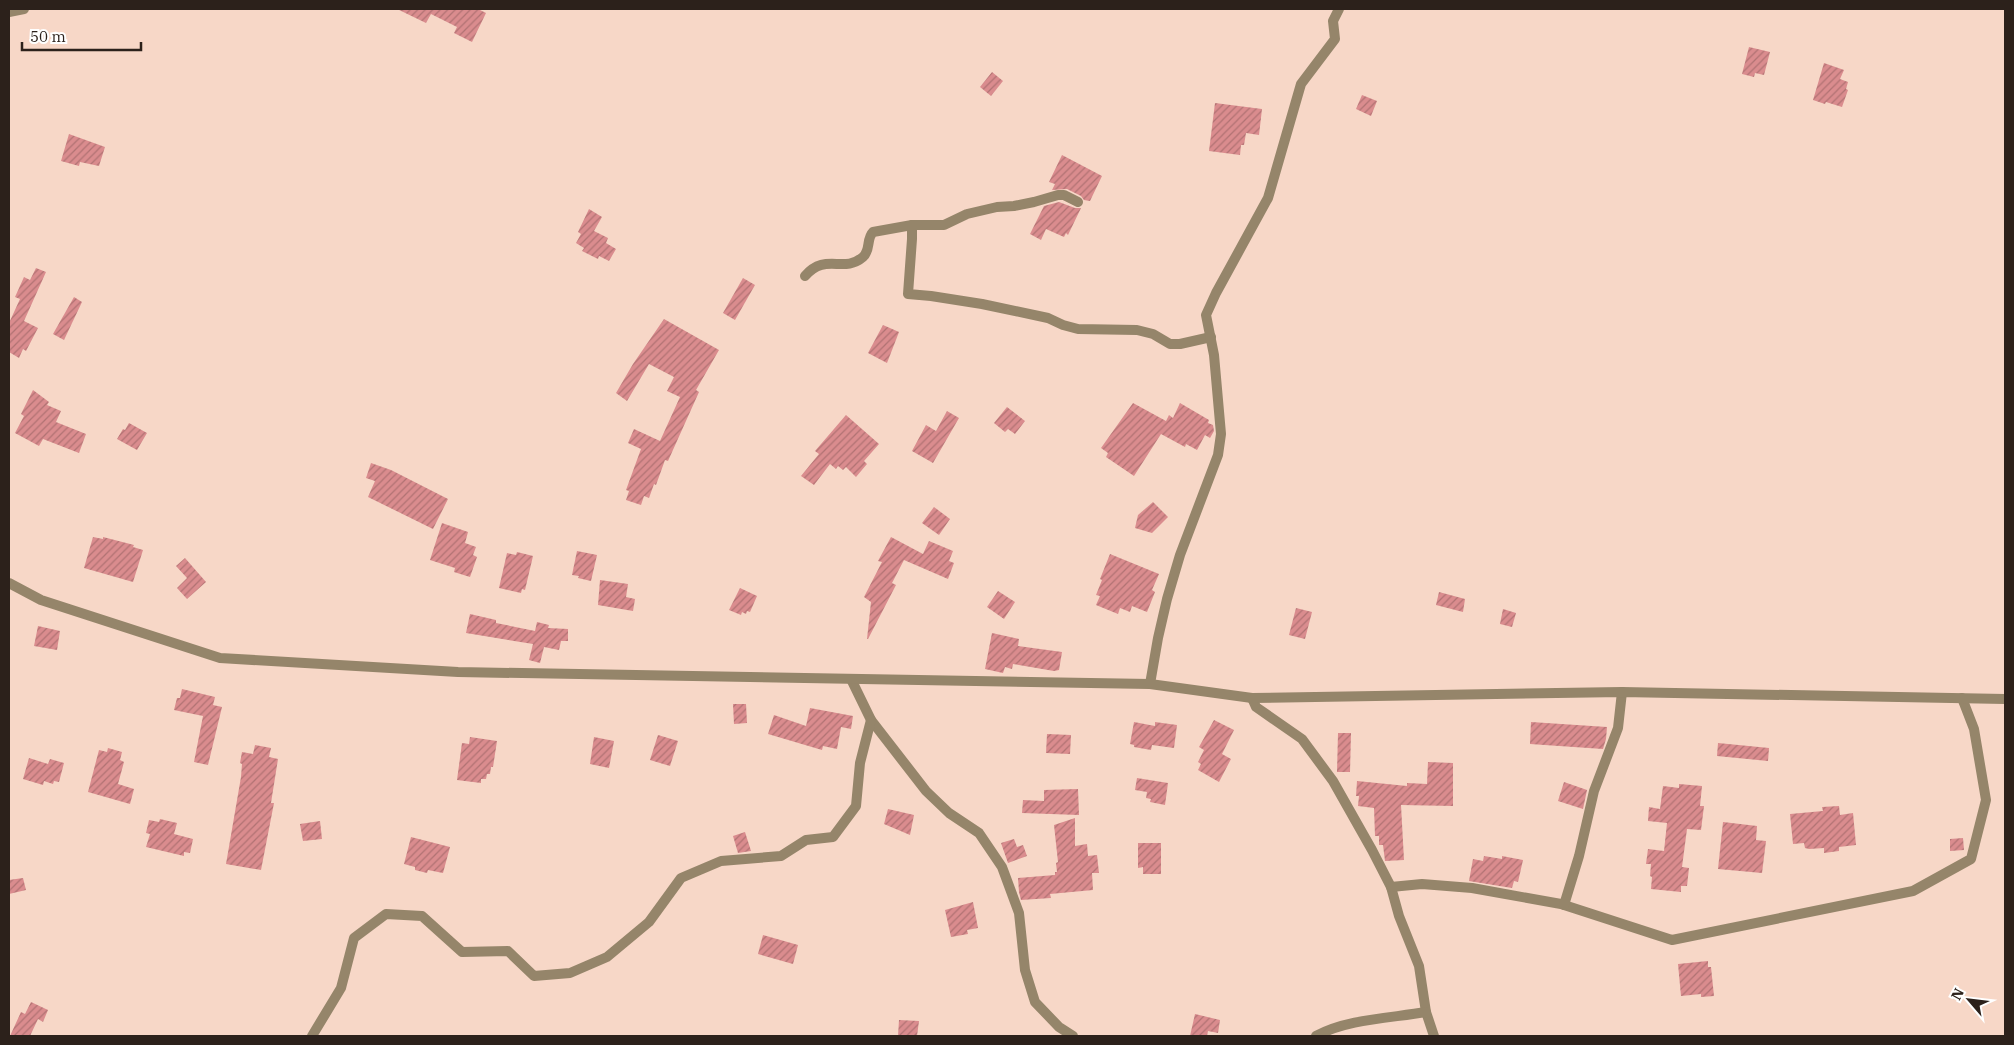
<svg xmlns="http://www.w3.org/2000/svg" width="2014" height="1045" viewBox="0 0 2014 1045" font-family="'IBM Plex Serif',serif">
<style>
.building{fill:url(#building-hatch)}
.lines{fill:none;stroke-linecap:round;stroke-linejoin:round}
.minor{stroke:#95856a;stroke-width:10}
.tertiary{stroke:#95856a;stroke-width:10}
</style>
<defs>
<pattern id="building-hatch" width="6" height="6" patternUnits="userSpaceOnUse" patternTransform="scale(1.25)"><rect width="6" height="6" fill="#da8c8e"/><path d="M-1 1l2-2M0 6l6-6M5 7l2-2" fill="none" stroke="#b17273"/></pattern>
</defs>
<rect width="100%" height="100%" fill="#f7d7c7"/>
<g class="building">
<path d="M 397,9 L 478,9 L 486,13 L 472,42 L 454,33 L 457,27 L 431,14 L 426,23 Z"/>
<path d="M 1749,47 L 1770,52 L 1764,75 L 1755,73 L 1754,77 L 1742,74 Z"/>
<path d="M 1824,63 L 1844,70 L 1840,79 L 1848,82 L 1846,89 L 1848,90 L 1842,107 L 1826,102 L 1825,104 L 1813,100 Z"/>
<path d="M 992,72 L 1003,81 L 991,96 L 980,87 Z"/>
<path d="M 1362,95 L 1377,101 L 1371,116 L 1356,109 Z"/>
<path d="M 1215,103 L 1262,109 L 1259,135 L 1246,133 L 1244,145 L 1241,145 L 1240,155 L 1209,151 Z"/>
<path d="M 69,134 L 105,147 L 99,166 L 80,162 L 79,166 L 61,161 Z"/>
<path d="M 1062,155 L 1102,176 L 1090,201 L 1084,200 L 1081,196 L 1067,189 L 1052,190 L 1055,184 L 1049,182 Z"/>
<path d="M 1059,202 L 1075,208 L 1081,208 L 1068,235 L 1066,233 L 1064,237 L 1046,229 L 1041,240 L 1030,234 L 1044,206 Z"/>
<path d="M 589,209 L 602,217 L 594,231 L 608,238 L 606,243 L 616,249 L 609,261 L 599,256 L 598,259 L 582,251 L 584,248 L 576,243 L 581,234 L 578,232 Z"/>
<path d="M 36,268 L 46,272 L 24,321 L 38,328 L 26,351 L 23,349 L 19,358 L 9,352 L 9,323 L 20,299 L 15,297 L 24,277 L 30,280 Z"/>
<path d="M 743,278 L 755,285 L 735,320 L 723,313 Z"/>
<path d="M 74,297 L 82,302 L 64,340 L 53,334 Z"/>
<path d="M 664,319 L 719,350 L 696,390 L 699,392 L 668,461 L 665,460 L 656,485 L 654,484 L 649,498 L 644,496 L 641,505 L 626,500 L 629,491 L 626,490 L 641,449 L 628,443 L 634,429 L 660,441 L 680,397 L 667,391 L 674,377 L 649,364 L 627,401 L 616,393 L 633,364 Z"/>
<path d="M 883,325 L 899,332 L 887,363 L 868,353 Z"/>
<path d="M 33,390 L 49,402 L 47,405 L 61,411 L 56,422 L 86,434 L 79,453 L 43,439 L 39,446 L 15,433 L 24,416 L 21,414 Z"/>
<path d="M 1133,403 L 1166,421 L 1169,415 L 1173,418 L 1180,403 L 1209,420 L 1208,423 L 1213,425 L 1214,431 L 1210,438 L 1205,435 L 1197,450 L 1186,444 L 1185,447 L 1161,434 L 1134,476 L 1106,457 L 1108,453 L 1101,448 Z"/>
<path d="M 1007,407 L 1025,421 L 1015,434 L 1008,429 L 1005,432 L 994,423 Z"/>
<path d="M 947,411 L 959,418 L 933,463 L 912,451 L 926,425 L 936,431 Z"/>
<path d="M 846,415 L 879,444 L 864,461 L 867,464 L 856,477 L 846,467 L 843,470 L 838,466 L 836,469 L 830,464 L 814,485 L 801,476 L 819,454 L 815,451 Z"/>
<path d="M 129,423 L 147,433 L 137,450 L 117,439 L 123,429 L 125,430 Z"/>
<path d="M 371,463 L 391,470 L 448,499 L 433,529 L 368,497 L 375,481 L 366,478 Z"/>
<path d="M 1153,502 L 1168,517 L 1152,533 L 1135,528 L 1138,515 Z"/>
<path d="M 934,507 L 950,519 L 939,535 L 922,523 Z"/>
<path d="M 442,523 L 468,532 L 465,543 L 476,547 L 473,555 L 477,557 L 470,577 L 454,572 L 455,568 L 430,560 Z"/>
<path d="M 93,537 L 103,539 L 103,537 L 134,545 L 133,547 L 143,550 L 133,582 L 84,568 Z"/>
<path d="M 891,537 L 923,554 L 929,541 L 953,551 L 949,561 L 954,563 L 948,579 L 904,560 L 892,583 L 896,585 L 868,639 L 867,639 L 871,602 L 864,597 L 882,562 L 878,561 Z"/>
<path d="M 577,551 L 597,555 L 591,581 L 578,578 L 579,576 L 572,575 Z"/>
<path d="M 517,552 L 533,556 L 525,590 L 522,589 L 521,593 L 499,588 L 507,553 L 516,555 Z"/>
<path d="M 1110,554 L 1159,574 L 1152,590 L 1155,592 L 1147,612 L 1132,606 L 1130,612 L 1120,608 L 1118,614 L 1096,605 L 1100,596 L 1096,595 L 1102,580 L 1100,579 Z"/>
<path d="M 185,558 L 206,582 L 187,599 L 177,588 L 187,578 L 176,566 Z"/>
<path d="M 600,580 L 628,584 L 626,597 L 635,599 L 633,611 L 598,605 Z"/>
<path d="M 740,588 L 757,596 L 750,612 L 747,611 L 746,614 L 742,612 L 741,615 L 729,610 Z"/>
<path d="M 998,591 L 1015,602 L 1004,619 L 987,607 Z"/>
<path d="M 1439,592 L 1465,599 L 1463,612 L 1436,605 Z"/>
<path d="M 1296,608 L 1312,612 L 1305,639 L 1289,635 Z"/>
<path d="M 1503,609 L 1516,613 L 1512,627 L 1500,624 Z"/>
<path d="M 470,614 L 496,620 L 496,623 L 535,631 L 537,622 L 549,625 L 548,628 L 568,629 L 568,641 L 561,641 L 559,650 L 544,647 L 540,663 L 529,660 L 533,644 L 466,633 Z"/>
<path d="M 38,626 L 60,631 L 57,650 L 34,646 Z"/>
<path d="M 992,633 L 1019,639 L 1018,646 L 1062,652 L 1059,670 L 1054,671 L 1013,664 L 1012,669 L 1005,667 L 1003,673 L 985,669 Z"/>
<path d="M 182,689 L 215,697 L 213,705 L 222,707 L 208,765 L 194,762 L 203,716 L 174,710 L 177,698 L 180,698 Z"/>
<path d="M 733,704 L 746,704 L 747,723 L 734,724 Z"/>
<path d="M 810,708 L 853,716 L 851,729 L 841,727 L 837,749 L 823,746 L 822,750 L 768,734 L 774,715 L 806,726 Z"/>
<path d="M 1214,720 L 1234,730 L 1222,754 L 1231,759 L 1219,782 L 1198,770 L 1201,764 L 1198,762 L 1204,750 L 1199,747 Z"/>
<path d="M 1134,722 L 1155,726 L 1155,722 L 1177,725 L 1174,748 L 1152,745 L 1151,750 L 1134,747 L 1134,745 L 1130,744 Z"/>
<path d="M 1531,722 L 1607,727 L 1606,739 L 1603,749 L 1530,744 Z"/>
<path d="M 1338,733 L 1351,733 L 1350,772 L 1337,772 Z"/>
<path d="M 1047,734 L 1071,735 L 1070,754 L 1046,753 Z"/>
<path d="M 658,735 L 678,741 L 670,766 L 650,760 Z"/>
<path d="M 470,737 L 497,741 L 493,767 L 491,767 L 490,774 L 487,774 L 486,779 L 481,779 L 481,783 L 457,780 L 462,743 L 469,744 Z"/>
<path d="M 594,737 L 614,741 L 609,768 L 590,764 Z"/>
<path d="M 1718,743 L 1769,748 L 1768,761 L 1717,756 Z"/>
<path d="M 255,745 L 271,748 L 269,757 L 278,759 L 271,803 L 274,803 L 261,870 L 226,864 L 241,777 L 242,764 L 240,763 L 242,752 L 253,754 Z"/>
<path d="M 108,748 L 122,752 L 120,760 L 124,762 L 118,784 L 134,789 L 130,804 L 88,792 L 99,750 L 107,752 Z"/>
<path d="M 29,758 L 48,764 L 50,759 L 64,763 L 59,782 L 54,781 L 53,784 L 44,781 L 43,785 L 23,779 Z"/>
<path d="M 1428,762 L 1453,763 L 1453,806 L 1401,805 L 1404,860 L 1385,861 L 1383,845 L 1379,845 L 1379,836 L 1375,836 L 1374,808 L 1358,806 L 1359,796 L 1356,796 L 1357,781 L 1407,786 L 1407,783 L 1427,784 Z"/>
<path d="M 1137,778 L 1168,783 L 1165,805 L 1150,802 L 1151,799 L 1146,798 L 1147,792 L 1135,790 Z"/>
<path d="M 1564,782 L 1587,790 L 1583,809 L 1558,801 Z"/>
<path d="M 1679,784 L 1702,786 L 1700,806 L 1704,806 L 1701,830 L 1687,829 L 1682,867 L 1689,868 L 1687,886 L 1681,886 L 1681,892 L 1651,889 L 1652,877 L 1650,876 L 1651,864 L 1646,864 L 1648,849 L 1664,851 L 1667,823 L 1648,821 L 1649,807 L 1660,809 L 1663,786 L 1679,788 Z"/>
<path d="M 1078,789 L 1079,815 L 1022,813 L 1023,800 L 1044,801 L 1044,790 Z"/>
<path d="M 1839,806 L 1840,815 L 1853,813 L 1856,845 L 1839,847 L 1839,851 L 1824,853 L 1824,848 L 1809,849 L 1805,848 L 1804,843 L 1793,844 L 1790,814 L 1823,811 L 1822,807 Z"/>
<path d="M 888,809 L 914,815 L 910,835 L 884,824 Z"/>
<path d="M 1075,818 L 1075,846 L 1087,844 L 1088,856 L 1097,855 L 1099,873 L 1092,873 L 1093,890 L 1050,894 L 1051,898 L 1021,900 L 1019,892 L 1018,878 L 1055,875 L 1055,872 L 1057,872 L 1056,863 L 1058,862 L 1054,825 Z"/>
<path d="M 160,819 L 177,823 L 174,834 L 193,839 L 190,853 L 184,852 L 184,856 L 146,847 L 150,834 L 146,833 L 149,820 L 159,822 Z"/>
<path d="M 320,821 L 322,839 L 303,841 L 300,824 Z"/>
<path d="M 1723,822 L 1757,826 L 1756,840 L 1766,841 L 1762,873 L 1718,869 Z"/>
<path d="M 745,832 L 751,851 L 738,853 L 733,836 Z"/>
<path d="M 411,837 L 450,847 L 443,873 L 428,870 L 427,873 L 415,870 L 415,867 L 404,864 Z"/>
<path d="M 1963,838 L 1964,850 L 1950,851 L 1950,839 Z"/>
<path d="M 1014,839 L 1017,847 L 1023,845 L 1027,856 L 1008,863 L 1001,843 Z"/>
<path d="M 1138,843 L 1161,843 L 1161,874 L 1143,874 L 1143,867 L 1138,868 Z"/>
<path d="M 1484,856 L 1502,859 L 1502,856 L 1523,860 L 1518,882 L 1514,881 L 1512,888 L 1469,881 L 1473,859 L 1483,861 Z"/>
<path d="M 23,878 L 26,890 L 9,894 L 9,880 Z"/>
<path d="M 973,902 L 978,928 L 967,930 L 968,934 L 951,937 L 945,910 Z"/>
<path d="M 763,935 L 798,945 L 793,964 L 758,954 Z"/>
<path d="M 1708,961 L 1708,967 L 1711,967 L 1714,996 L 1701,997 L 1701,994 L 1681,996 L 1678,964 Z"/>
<path d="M 31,1002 L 48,1010 L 43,1022 L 38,1019 L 30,1036 L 10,1036 L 21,1012 L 25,1014 Z"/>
<path d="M 1195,1014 L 1220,1020 L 1218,1033 L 1208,1031 L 1207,1036 L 1190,1036 Z"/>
<path d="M 899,1020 L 919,1021 L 917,1036 L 898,1036 Z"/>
</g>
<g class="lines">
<g class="minor">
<path d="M 9,12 L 24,9"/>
<path d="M 912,225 L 912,239 L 908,294 L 931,296 L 982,304 L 1048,318 L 1063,325 L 1078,329 L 1137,330 L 1153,334 L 1170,344 L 1180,344 L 1211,337"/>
<path d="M 805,276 C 826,252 843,274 863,257 C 871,250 866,239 873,232 L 912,225 L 944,225 L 967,214 L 997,207 L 1014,206 L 1034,202 L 1058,195 L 1064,195 L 1078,202"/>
<path d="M 851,679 L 871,720 L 926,791 L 949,813 L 979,833 L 1002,867 L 1019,913 L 1025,970 L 1035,1002 L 1059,1027 L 1073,1036"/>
<path d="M 1150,684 L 1158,638 L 1167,599 L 1180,555 L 1218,455 L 1221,434 L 1214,355 L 1206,315 L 1216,293 L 1268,198 L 1301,84 L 1335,39 L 1333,21 L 1339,9"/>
<path d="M 1252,698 L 1256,707 L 1302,739 L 1333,781 L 1372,850 L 1391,887 L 1399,916 L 1419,966 L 1426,1012 L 1434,1036"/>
<path d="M 1391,887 L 1422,884 L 1472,888 L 1561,904 L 1672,940 L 1913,891 L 1971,859 L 1986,800 L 1974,729 L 1962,698"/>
<path d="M 1564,905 L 1579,856 L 1594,791 L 1618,728 L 1622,692"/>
<path d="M 312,1036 L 341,988 L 354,938 L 386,914 L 422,916 L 462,952 L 508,951 L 534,976 L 570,973 L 607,957 L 649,922 L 681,878 L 721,861 L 781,856 L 806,840 L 833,837 L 856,806 L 860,763 L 871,720"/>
<path d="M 1316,1036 C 1347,1019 1392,1018 1426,1012"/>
</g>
<path class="tertiary" d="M 9,583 L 41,600 L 220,658 L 458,672 L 1150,684 L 1252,698 L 1622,692 L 2005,699"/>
</g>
<rect width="2014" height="1045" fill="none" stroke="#2c211b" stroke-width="20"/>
<g transform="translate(1969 1000) rotate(298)" stroke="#ffffff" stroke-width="4" paint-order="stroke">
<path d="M0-4L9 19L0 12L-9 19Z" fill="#2c211b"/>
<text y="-8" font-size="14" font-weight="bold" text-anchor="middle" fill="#2c211b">N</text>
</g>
<path d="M22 42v8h119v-8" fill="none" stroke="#2c211b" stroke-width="2.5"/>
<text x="30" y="42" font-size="15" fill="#2c211b" stroke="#ffffff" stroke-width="4" paint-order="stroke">50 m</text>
</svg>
